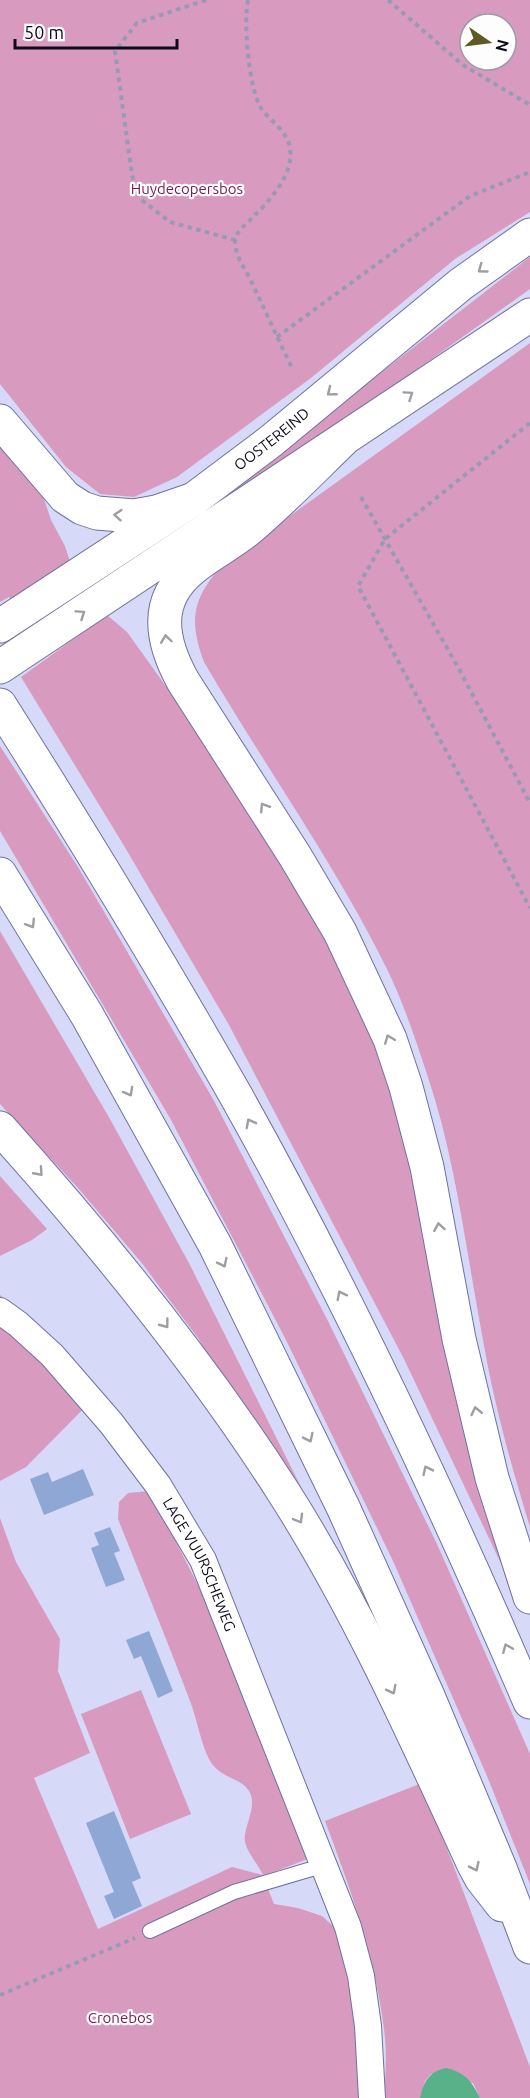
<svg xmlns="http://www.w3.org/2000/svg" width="530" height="2098" viewBox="0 0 530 2098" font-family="Ubuntu,sans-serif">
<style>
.green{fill:#d89bbf;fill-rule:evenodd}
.water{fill:#59b18a}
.building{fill:#8fa7d4}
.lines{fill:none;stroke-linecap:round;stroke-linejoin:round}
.service-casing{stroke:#70729f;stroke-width:16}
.minor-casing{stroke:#70729f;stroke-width:28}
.primary-casing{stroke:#70729f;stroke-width:35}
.motorway-casing{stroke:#70729f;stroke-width:35}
.path{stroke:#9899b4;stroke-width:4;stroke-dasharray:4.5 4.5;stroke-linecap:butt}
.service{stroke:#fff;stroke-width:14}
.minor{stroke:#fff;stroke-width:26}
.primary{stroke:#fff;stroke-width:33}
.motorway{stroke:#fff;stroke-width:33}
.oneway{stroke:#9d9da4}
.labels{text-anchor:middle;stroke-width:4.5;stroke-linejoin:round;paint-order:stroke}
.park-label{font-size:15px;fill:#711c57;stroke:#fdfdfd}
.street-label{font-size:15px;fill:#0b0b1c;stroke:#fdfdfd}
</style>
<rect width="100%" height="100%" fill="#d7d9f8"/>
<g class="green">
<path d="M 0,0 L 530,0 L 530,212 L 455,259 L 311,378 L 177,477 L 134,497 L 100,494 L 66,467 L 0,384 ZM 470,24 L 506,24 L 506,60 L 470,60 Z"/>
<path d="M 530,257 L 530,289 L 243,493 L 109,581 L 105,573 L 236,485 Z"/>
<path d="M 530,343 L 530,1527 C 511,1465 494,1404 483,1340 C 466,1251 456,1160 427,1074 C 415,1038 403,1002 387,969 C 334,862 264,765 204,662 C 188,619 193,598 223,564 Z"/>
<path d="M 0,431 L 42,493 L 51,520 L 65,546 L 71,565 L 13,602 L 9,597 L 0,602 Z"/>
<path d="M 107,615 L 127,632 L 165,685 L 193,715 L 329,939 L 393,1086 L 505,1572 L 404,1359 L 229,1025 L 123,844 L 21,677 Z"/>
<path d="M 0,746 L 78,867 L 213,1099 L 328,1321 L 437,1544 L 530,1754 L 530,1884 L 487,1776 L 393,1561 L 286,1340 L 170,1118 L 0,831 Z"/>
<path d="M 0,931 L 110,1119 L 190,1265 L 308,1501 L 242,1413 L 198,1338 L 141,1262 L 78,1188 L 0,1104 Z"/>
<path d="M 0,1176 L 47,1229 L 32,1240 L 0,1256 Z"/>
<path d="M 0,1295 C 39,1323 69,1356 100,1392 L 26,1467 L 0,1481 Z"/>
<path d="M 149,1491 L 154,1498 L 220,1629 L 313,1857 L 263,1876 L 274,1904 L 298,1908 L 322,1916 L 341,1933 L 358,2033 L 359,2098 L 0,2098 L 0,1518 L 16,1562 L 60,1639 L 58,1671 L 90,1753 L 34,1778 L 98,1929 L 232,1867 L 263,1875 C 258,1863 242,1848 245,1835 C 247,1821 257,1804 249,1791 C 240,1777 221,1779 210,1761 C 201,1745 197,1719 190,1701 C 167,1640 142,1579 118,1519 L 119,1502 L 128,1493 Z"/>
<path d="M 141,1690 L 191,1814 L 130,1839 L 81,1714 Z"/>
<path d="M 422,1783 L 530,2067 L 530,2098 L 480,2098 L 473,2083 L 431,2074 L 425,2081 L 420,2098 L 384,2098 C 385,2078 387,2058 385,2038 C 378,1965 351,1890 325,1821 Z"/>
</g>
<path class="water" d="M 446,2068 C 465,2072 472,2082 480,2098 L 420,2098 C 423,2082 430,2071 446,2068 Z"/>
<g class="building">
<path d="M 83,1469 L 94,1495 L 44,1515 L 30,1479 L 48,1472 L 52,1482 Z"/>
<path d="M 110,1527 L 120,1551 L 114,1553 L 125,1580 L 106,1587 L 91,1548 L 99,1545 L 94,1533 Z"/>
<path d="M 149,1631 L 173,1691 L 158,1698 L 141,1656 L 134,1659 L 126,1640 Z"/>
<path d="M 114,1811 L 141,1878 L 132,1882 L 142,1906 L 114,1919 L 104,1896 L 114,1892 L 86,1823 Z"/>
</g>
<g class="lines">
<defs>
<path id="service" d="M 150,1931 L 234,1892 L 325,1865"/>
<g id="minor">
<path id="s1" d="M 0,1311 L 18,1324 L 52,1355 L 111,1423 L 158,1485 L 203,1560 L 348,1927 L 361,1976 L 368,2026 L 372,2098"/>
</g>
<g id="primary">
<path id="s2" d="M 0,626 L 194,499 L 271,441 L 461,284 L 530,235"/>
<path d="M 0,667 L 530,315"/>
</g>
<g id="motorway">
<path d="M 0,421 L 65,497 L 82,508 L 97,513 L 134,516 L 156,512 L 194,499"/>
<path d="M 343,440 C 312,470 282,501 249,529 C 231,544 210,554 192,569 C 153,601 161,641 183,681 L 295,856 L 340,932 L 390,1039 L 406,1087 L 427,1167 L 459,1339 L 492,1478 L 530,1597"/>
<path d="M 0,705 C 81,833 160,962 235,1094 C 345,1290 441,1495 530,1702"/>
<path d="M 0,874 L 87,1015 L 215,1245 L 343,1507 L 428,1696 L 500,1868 L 530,1947"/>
<path d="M 0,1128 C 103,1243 201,1363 284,1493 C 359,1611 416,1739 474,1865 L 481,1878 L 502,1905"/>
</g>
</defs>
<use href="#service" class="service-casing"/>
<use href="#minor" class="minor-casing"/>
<use href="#primary" class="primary-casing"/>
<use href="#motorway" class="motorway-casing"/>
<g class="path">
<path d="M 206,0 L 137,23 L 115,51 L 132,175 L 139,198 L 170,222 L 235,240"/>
<path d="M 248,0 C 243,21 249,90 261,108 C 270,121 288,132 290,148 C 294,175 270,200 252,218 C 245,226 235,231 235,243 C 236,258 245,268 251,281 C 265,310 278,339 292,368"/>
<path d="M 388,0 L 463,65 L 530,105"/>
<path d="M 277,337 L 470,196 L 530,172"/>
<path d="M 530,423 L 385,539 L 358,586 L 530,908"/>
<path d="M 361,497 L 459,669 L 530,803"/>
<path d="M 0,1995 L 135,1938"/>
</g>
<use href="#service" class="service"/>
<use href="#minor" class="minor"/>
<use href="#primary" class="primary"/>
<use href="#motorway" class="motorway"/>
</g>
<defs><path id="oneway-chevron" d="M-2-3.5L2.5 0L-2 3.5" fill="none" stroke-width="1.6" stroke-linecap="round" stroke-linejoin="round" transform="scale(1.5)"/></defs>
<g class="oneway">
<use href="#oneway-chevron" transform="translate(482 269) rotate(144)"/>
<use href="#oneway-chevron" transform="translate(331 392) rotate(141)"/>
<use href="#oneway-chevron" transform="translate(409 395) rotate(-34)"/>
<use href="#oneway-chevron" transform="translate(118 515) rotate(-175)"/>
<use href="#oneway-chevron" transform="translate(81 614) rotate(-34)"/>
<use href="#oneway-chevron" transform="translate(166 639) rotate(-98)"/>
<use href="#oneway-chevron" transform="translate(264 807) rotate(-122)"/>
<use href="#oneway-chevron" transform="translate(31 924) rotate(58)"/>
<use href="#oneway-chevron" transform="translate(389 1039) rotate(-111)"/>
<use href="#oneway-chevron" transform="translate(129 1092) rotate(61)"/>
<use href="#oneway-chevron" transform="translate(250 1123) rotate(-118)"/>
<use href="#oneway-chevron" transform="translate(39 1172) rotate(48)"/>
<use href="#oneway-chevron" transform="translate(439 1227) rotate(-100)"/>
<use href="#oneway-chevron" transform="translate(223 1263) rotate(64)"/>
<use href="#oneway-chevron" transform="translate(341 1295) rotate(-117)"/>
<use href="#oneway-chevron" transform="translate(165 1324) rotate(53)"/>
<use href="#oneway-chevron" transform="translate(476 1411) rotate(-103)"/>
<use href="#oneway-chevron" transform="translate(309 1438) rotate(64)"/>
<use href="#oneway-chevron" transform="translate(427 1470) rotate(-116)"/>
<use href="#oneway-chevron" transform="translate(299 1519) rotate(60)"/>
<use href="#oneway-chevron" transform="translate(507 1648) rotate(-113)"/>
<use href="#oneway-chevron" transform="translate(392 1690) rotate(63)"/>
<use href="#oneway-chevron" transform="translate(475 1867) rotate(64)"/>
</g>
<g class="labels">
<g class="park-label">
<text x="187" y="194">Huydecopersbos</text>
<text x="120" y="2023">Cronebos</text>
</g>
<g class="street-label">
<text dy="5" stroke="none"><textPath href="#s2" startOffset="330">OOSTEREIND</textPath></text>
<text dy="5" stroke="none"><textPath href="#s1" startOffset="326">LAGE VUURSCHEWEG</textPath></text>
</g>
</g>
<g transform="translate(488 42) rotate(104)"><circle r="28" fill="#fdfdfd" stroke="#9c9ca3" stroke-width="1.5"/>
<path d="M0-4.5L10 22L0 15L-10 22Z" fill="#5f5925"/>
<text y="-9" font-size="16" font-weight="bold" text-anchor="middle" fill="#0b0b1c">N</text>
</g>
<path d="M15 39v9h162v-9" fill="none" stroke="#0b0b1c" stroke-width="3"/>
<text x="24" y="39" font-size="18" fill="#0b0b1c" stroke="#fdfdfd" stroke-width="4.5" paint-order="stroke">50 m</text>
</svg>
